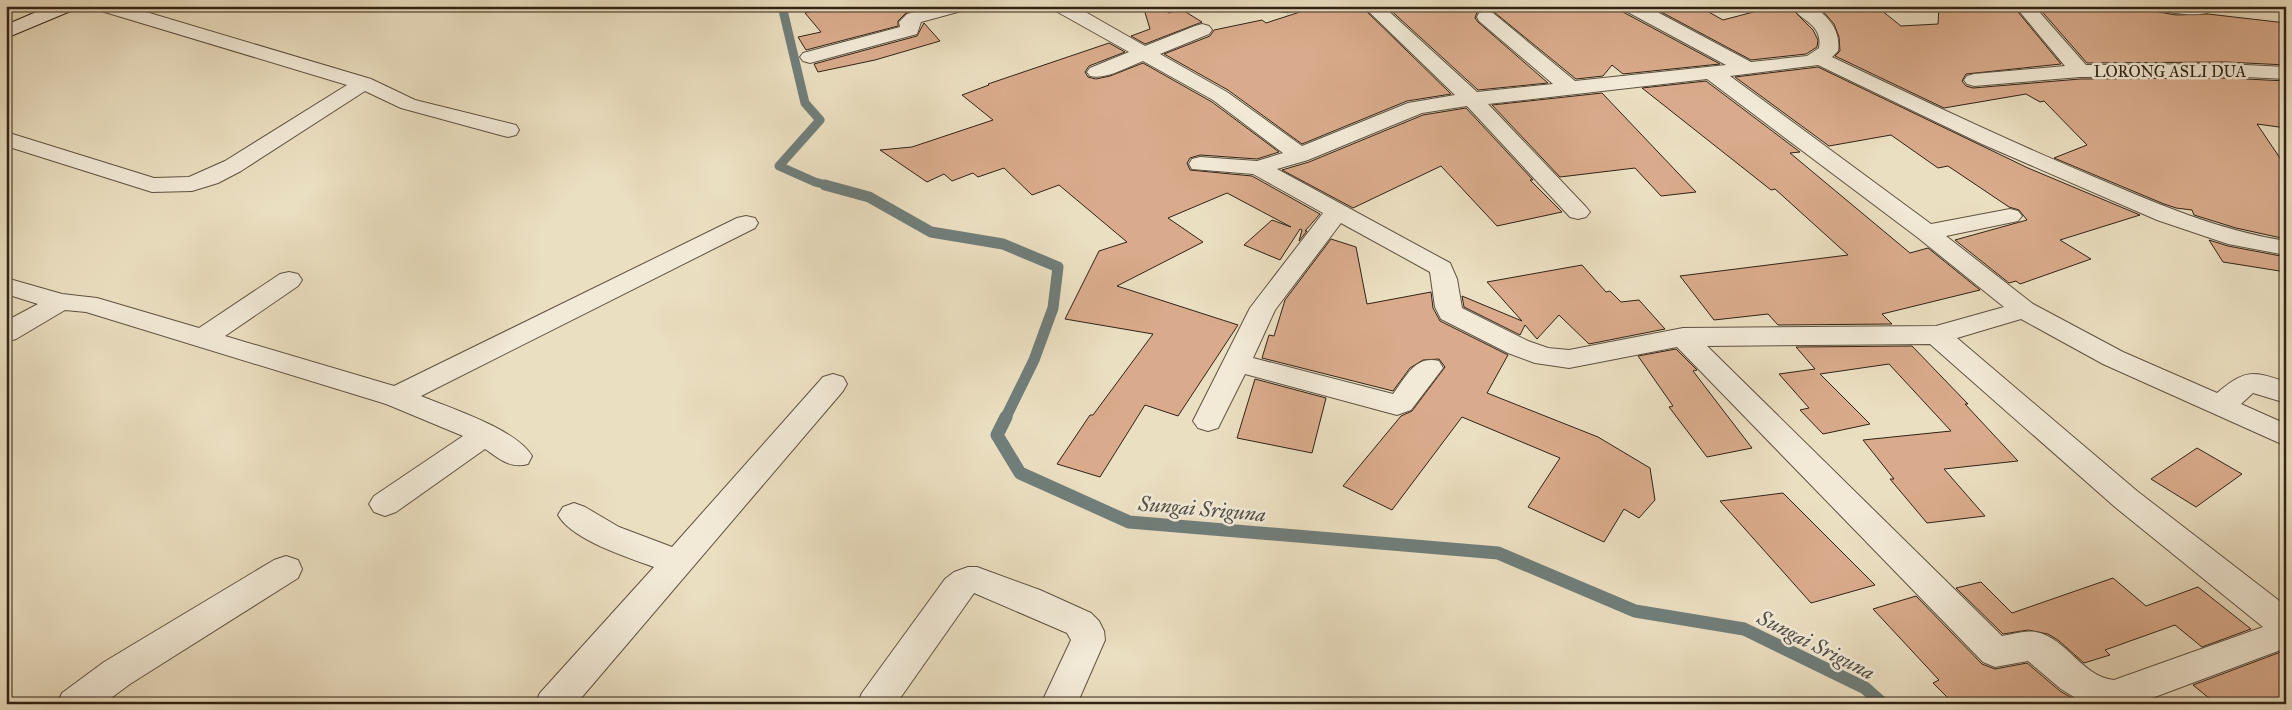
<svg xmlns="http://www.w3.org/2000/svg" width="2292" height="710" viewBox="0 0 2292 710" font-family="'IM FELL Great Primer',serif">
<style>
.lines{fill:none;stroke-linecap:round;stroke-linejoin:round}
.stream-far2{stroke:#707e7a;stroke-width:9}
.stream-far1{stroke:#707e7a;stroke-width:11}
.stream{stroke:#707e7a;stroke-width:13}
.building{fill:#d9ab8c;stroke:#302316}
.minor-casing{stroke:#5f5241;stroke-width:2}
.secondary-casing{stroke:#302316;stroke-width:2}
.minor{fill:#f2ead7;fill-rule:evenodd}
.secondary{fill:#f2ead7;fill-rule:evenodd}
.labels{text-anchor:middle;stroke-width:5;stroke-linejoin:round;paint-order:stroke}
.far-street-label{font-size:16px;fill:#302316;stroke:#f2ead7}
.water-label{font-size:21px;font-style:italic;fill:#505048;stroke:#f2ead7}
</style>
<rect width="100%" height="100%" fill="#ebdfc1"/>
<filter id="stains"><feTurbulence type="fractalNoise" baseFrequency=".004" numOctaves="4"/><feColorMatrix values="0 0 0 0 .2 0 0 0 0 .09 0 0 0 0 .02 0 0 0 .5 -.17"/></filter>
<radialGradient id="worn" r=".72"><stop offset=".6" stop-color="#630" stop-opacity="0"/><stop offset="1" stop-color="#630" stop-opacity=".3"/></radialGradient>
<g class="lines">
<path class="stream-far2" d="M 782,6 L 805,103 L 820,120 L 779,166 L 815,182 L 830,186"/>
<path class="stream-far1" d="M 825,185 L 869,197 L 931,232 L 1003,244 L 1058,267 L 1053,308 L 1034,360 L 1005,419"/>
<path class="stream" d="M 1006,417 L 997,435 L 1020,473 L 1129,522 L 1498,553 L 1635,611 L 1744,629 L 1865,688 L 1883,704"/>
</g>
<g class="building">
<path d="M 836,6 L 842,12 L 866,6 L 910,6 L 914,10 L 906,13 L 898,21 L 898,26 L 806,50 L 798,37 L 821,32 L 805,13 Z"/>
<path d="M 1143,6 L 1160,6 L 1169,13 L 1181,9 L 1202,22 L 1145,44 L 1131,36 L 1150,29 Z"/>
<path d="M 1327,6 L 1361,6 L 1451,94 L 1407,101 L 1302,144 L 1228,90 L 1164,54 L 1210,36 L 1214,30 L 1262,20 L 1266,23 L 1306,10 L 1308,12 Z"/>
<path d="M 1386,6 L 1620,6 L 1623,12 L 1720,64 L 1623,74 L 1612,65 L 1603,76 L 1576,79 L 1494,12 L 1485,9 L 1477,12 L 1475,18 L 1478,22 L 1548,83 L 1478,90 Z"/>
<path d="M 1650,6 L 1698,6 L 1723,20 L 1776,6 L 1789,6 L 1813,30 L 1818,40 L 1817,47 L 1806,54 L 1751,60 Z"/>
<path d="M 1876,6 L 1901,26 L 1938,24 L 1939,6 L 2013,6 L 2061,64 L 1966,74 L 1962,81 L 1966,86 L 1973,88 L 2080,79 L 2226,78 L 2286,81 L 2286,128 L 2257,124 L 2286,167 L 2286,239 L 2236,228 L 2194,215 L 2192,210 L 2176,208 L 2164,204 L 2054,158 L 2087,145 L 2044,101 L 2040,102 L 2026,94 L 1944,108 L 1835,56 L 1840,51 L 1839,37 L 1834,24 L 1821,9 Z"/>
<path d="M 2073,6 L 2155,6 L 2159,12 L 2176,15 L 2208,14 L 2286,23 L 2286,65 L 2226,62 L 2087,63 L 2038,7 L 2077,11 Z"/>
<path d="M 924,23 L 940,41 L 875,60 L 818,72 L 814,64 L 917,36 Z"/>
<path d="M 1109,43 L 1125,52 L 1089,66 L 1085,72 L 1088,77 L 1096,79 L 1110,76 L 1143,63 L 1212,102 L 1279,152 L 1257,159 L 1200,155 L 1190,158 L 1187,163 L 1190,170 L 1252,176 L 1320,214 L 1305,231 L 1307,231 L 1299,241 L 1302,230 L 1300,229 L 1280,260 L 1244,245 L 1272,220 L 1291,227 L 1227,193 L 1168,218 L 1203,242 L 1117,286 L 1238,325 L 1178,416 L 1145,405 L 1100,477 L 1057,464 L 1090,415 L 1093,415 L 1153,334 L 1065,319 L 1099,251 L 1127,242 L 1059,185 L 1032,195 L 1004,168 L 978,177 L 973,173 L 952,181 L 944,174 L 927,182 L 880,150 L 912,147 L 993,120 L 962,95 L 989,85 L 988,84 Z"/>
<path d="M 1818,67 L 2028,168 L 2140,215 L 2060,240 L 2091,259 L 2020,284 L 2016,281 L 2009,283 L 1955,240 L 2027,220 L 2019,210 L 2009,207 L 1948,166 L 1938,168 L 1891,135 L 1829,146 L 1735,77 Z"/>
<path d="M 1706,81 L 1800,152 L 1790,153 L 1910,253 L 1928,248 L 1980,290 L 1882,314 L 1892,324 L 1778,325 L 1768,314 L 1714,320 L 1680,276 L 1848,255 L 1775,189 L 1771,190 L 1642,88 Z"/>
<path d="M 1602,93 L 1696,192 L 1661,196 L 1635,168 L 1560,177 L 1492,105 Z"/>
<path d="M 1466,108 L 1533,180 L 1530,180 L 1562,212 L 1497,226 L 1441,166 L 1353,208 L 1282,170 L 1309,162 L 1423,115 Z"/>
<path d="M 1331,239 L 1356,247 L 1367,304 L 1431,292 L 1433,308 L 1440,321 L 1508,355 L 1487,393 L 1598,437 L 1650,468 L 1655,500 L 1639,518 L 1624,509 L 1604,542 L 1528,507 L 1560,458 L 1462,417 L 1392,510 L 1343,486 L 1401,416 L 1412,411 L 1445,367 L 1439,359 L 1423,360 L 1410,368 L 1393,391 L 1262,358 L 1269,335 L 1274,336 L 1285,300 Z"/>
<path d="M 2209,240 L 2228,246 L 2286,257 L 2286,272 L 2223,262 Z"/>
<path d="M 1582,265 L 1606,292 L 1610,291 L 1621,302 L 1639,300 L 1665,329 L 1589,344 L 1559,315 L 1537,339 L 1525,325 L 1520,335 L 1464,307 L 1462,296 L 1522,321 L 1487,282 Z"/>
<path d="M 1912,346 L 1968,404 L 1965,404 L 2018,461 L 1944,469 L 1985,516 L 1927,523 L 1890,479 L 1894,479 L 1863,440 L 1951,431 L 1889,364 L 1820,374 L 1870,424 L 1823,434 L 1800,410 L 1809,408 L 1779,374 L 1815,369 L 1796,347 Z"/>
<path d="M 1676,349 L 1697,370 L 1693,371 L 1752,448 L 1707,457 L 1669,407 L 1673,406 L 1638,356 Z"/>
<path d="M 1255,379 L 1326,398 L 1312,453 L 1237,438 Z"/>
<path d="M 2197,448 L 2242,474 L 2196,507 L 2151,479 Z"/>
<path d="M 1783,493 L 1875,585 L 1811,603 L 1720,501 Z"/>
<path d="M 2113,578 L 2146,606 L 2198,587 L 2251,629 L 2202,647 L 2175,625 L 2105,650 L 2110,655 L 2084,663 L 2058,640 L 2048,634 L 2028,630 L 2003,634 L 1956,588 L 1981,582 L 2012,613 Z"/>
<path d="M 1916,596 L 1982,664 L 1995,669 L 2027,663 L 2060,691 L 2082,704 L 1954,704 L 1933,683 L 1939,680 L 1873,609 Z"/>
<path d="M 2286,650 L 2286,704 L 2216,704 L 2193,685 Z"/>
</g>
<g class="lines">
<defs>
<g id="minor">
<path d="M 96,6 L 126,6 L 371,79 L 415,100 L 516,125 L 519,130 L 516,135 L 508,137 L 500,135 L 401,108 L 365,91 L 241,171 L 218,183 L 192,191 L 152,192 L 6,146 L 6,132 L 154,178 L 189,177 L 225,161 L 347,85 L 98,10 Z"/>
<path d="M 936,6 L 967,6 L 965,10 L 921,22 L 917,34 L 810,63 L 803,61 L 800,57 L 803,53 L 900,27 L 899,22 L 907,14 Z"/>
<path d="M 1052,6 L 1075,6 L 1145,46 L 1195,26 L 1202,24 L 1209,26 L 1212,30 L 1209,34 L 1160,54 L 1227,92 L 1302,146 L 1408,103 L 1455,95 L 1363,6 L 1383,6 L 1477,92 L 1553,84 L 1479,21 L 1477,17 L 1479,13 L 1486,11 L 1493,13 L 1575,81 L 1726,65 L 1624,10 L 1622,6 L 1646,6 L 1751,62 L 1807,56 L 1819,48 C 1823,24 1802,22 1791,6 L 1813,6 C 1829,17 1841,31 1838,51 L 1832,57 C 1918,98 2004,139 2092,176 C 2155,203 2217,230 2286,241 L 2286,255 L 2228,244 L 2157,220 L 1982,144 L 1818,65 L 1730,76 L 1931,224 L 2010,209 L 2018,211 L 2022,216 L 2018,221 L 1946,236 L 2033,304 L 2123,352 L 2217,393 C 2245,370 2251,370 2286,382 L 2286,403 L 2253,393 L 2241,404 L 2286,424 L 2286,446 L 2103,364 L 2021,319 L 1957,338 L 2137,491 L 2286,606 L 2286,648 L 2136,704 L 2082,702 L 2061,689 L 2028,661 L 1995,667 L 1983,662 L 1677,347 L 1569,368 L 1535,363 L 1508,353 L 1441,319 L 1435,307 L 1430,272 L 1341,223 L 1275,310 L 1253,358 L 1393,394 C 1406,377 1415,355 1439,361 L 1443,368 L 1411,410 L 1397,415 L 1245,374 L 1218,428 L 1208,431 L 1198,428 L 1193,421 L 1250,308 L 1323,213 L 1253,174 L 1192,169 L 1189,164 L 1192,159 L 1200,157 L 1257,161 L 1283,153 L 1213,100 L 1143,61 C 1127,67 1106,80 1090,76 L 1087,72 L 1090,68 L 1129,52 L 1054,10 ZM 1707,79 L 1917,237 L 2004,307 L 1936,326 L 1683,328 L 1569,350 L 1548,348 L 1528,341 L 1462,308 L 1457,279 L 1450,263 L 1277,169 L 1308,160 L 1422,113 L 1467,106 L 1570,217 L 1578,219 L 1586,217 L 1590,212 L 1586,207 L 1488,104 ZM 1930,344 L 2115,507 L 2263,627 L 2114,680 C 2082,677 2067,638 2036,632 C 2025,630 2013,634 2002,636 L 1707,346 Z"/>
<path d="M 1298,6 C 1294,13 1288,13 1280,11 L 1278,7 Z"/>
<path d="M 2015,6 L 2034,6 L 2086,65 L 2226,64 L 2286,67 L 2286,79 L 2226,76 L 2080,77 L 1974,86 L 1967,84 L 1964,80 L 1967,76 L 1974,74 L 2065,66 Z"/>
<path d="M 2157,6 L 2207,6 L 2209,9 L 2207,13 C 2193,16 2173,13 2159,10 Z"/>
<path d="M 746,216 L 755,218 L 758,223 L 755,228 L 421,396 C 450,408 516,429 532,456 L 528,464 C 510,469 500,459 485,449 L 396,512 L 385,516 L 374,512 L 369,504 L 374,496 L 463,436 L 386,404 L 86,312 L 65,310 L 16,339 L 6,342 L 6,321 L 38,304 L 6,294 L 6,278 L 62,294 L 97,298 L 199,328 L 280,274 L 289,272 L 298,274 L 302,280 L 298,286 L 225,336 L 394,386 L 737,218 Z"/>
<path d="M 833,374 L 843,377 L 847,384 L 843,391 L 576,704 L 535,704 L 540,693 L 654,567 C 627,557 572,540 558,515 L 563,507 L 574,503 L 585,507 L 619,527 L 672,547 L 823,377 Z"/>
<path d="M 286,556 L 298,560 L 302,569 L 298,578 L 130,684 L 103,704 L 57,704 L 62,693 L 104,662 L 274,560 Z"/>
<path d="M 968,567 L 977,567 L 1040,590 L 1091,613 L 1099,621 L 1104,631 L 1105,640 L 1077,704 L 1041,704 L 1071,640 L 1067,633 L 974,593 L 896,704 L 857,704 L 862,693 L 945,579 L 954,572 Z"/>
</g>
<path id="secondary" d="M 50,6 L 75,6 L 73,10 L 6,38 L 6,25 Z"/>
</defs>
<use href="#minor" class="minor-casing"/>
<use href="#secondary" class="secondary-casing"/>
<use href="#minor" class="minor"/>
<use href="#secondary" class="secondary"/>
</g>
<g class="labels">
<g class="far-street-label">
<text x="2170" y="77">LORONG ASLI DUA</text>
</g>
<g class="water-label">
<text transform="translate(1202 509) rotate(5)" y="7">Sungai Sriguna</text>
<text transform="translate(1816 645) rotate(27)" y="7">Sungai Sriguna</text>
</g>
</g>
<rect width="2292" height="710" fill="none" stroke="#ebdfc1" stroke-width="25"/>
<rect x="8" y="8" width="2277" height="695" fill="none" stroke="#302316" stroke-width="2.5"/>
<rect x="12" y="12" width="2267" height="685" fill="none" stroke="#302316"/>
<rect width="100%" height="100%" filter="url(#stains)"/>
<rect width="100%" height="100%" fill="url(#worn)"/>
</svg>
